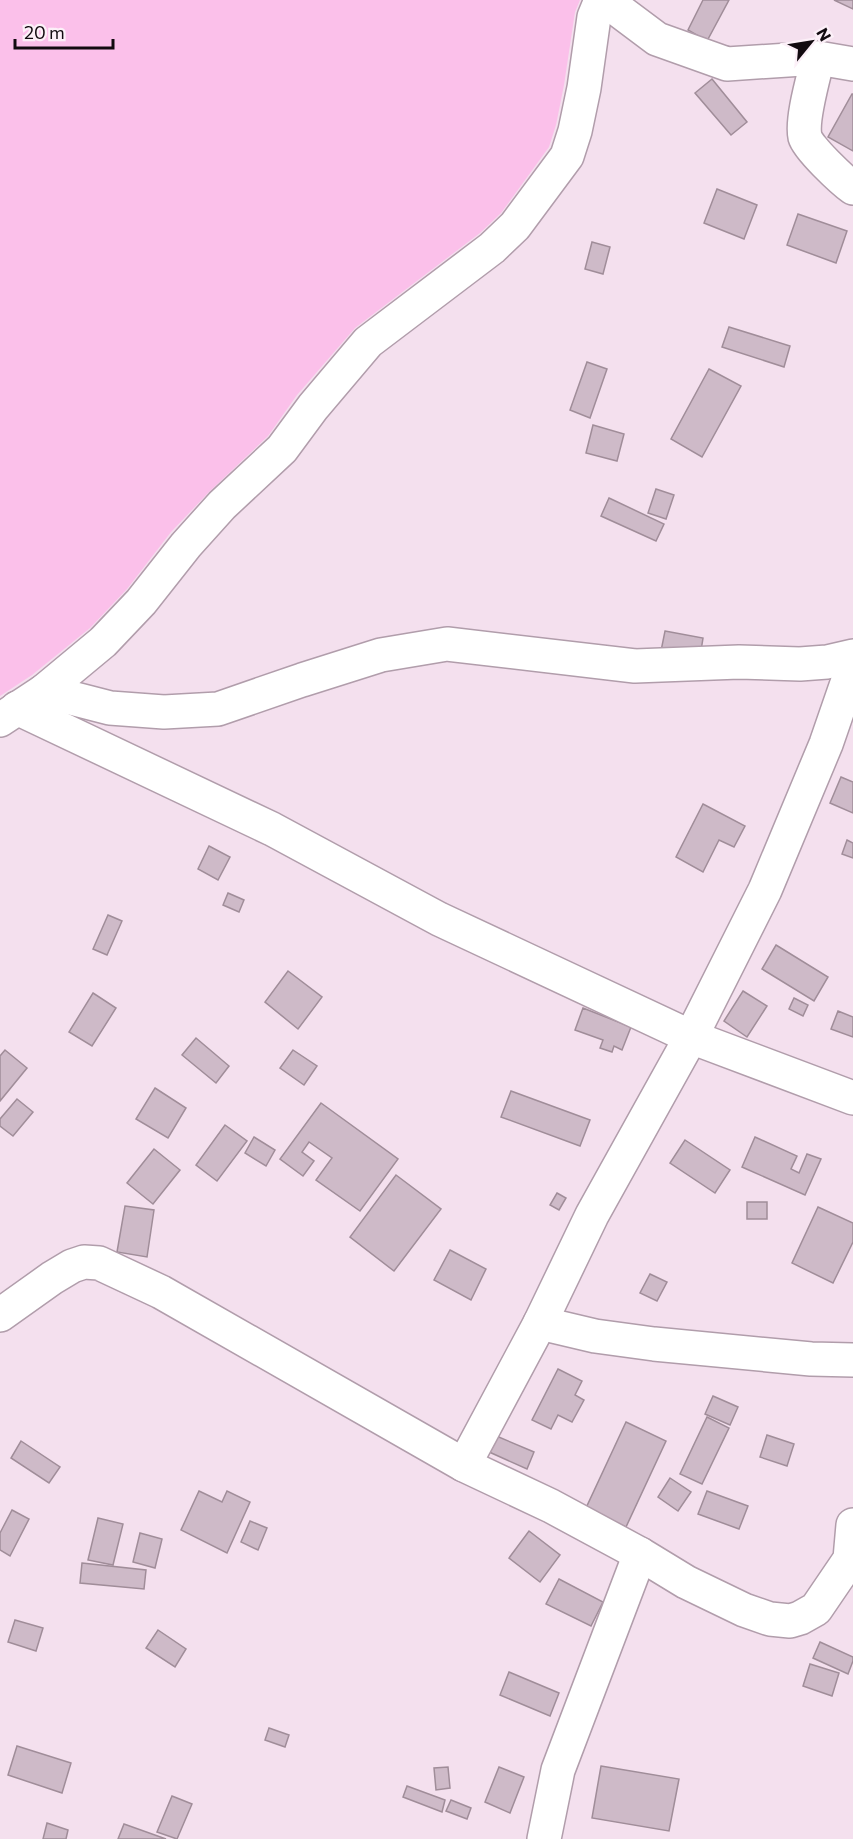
<svg xmlns="http://www.w3.org/2000/svg" width="853" height="1839" viewBox="0 0 853 1839" font-family="Commissioner,sans-serif">
<style>
.green{fill:#fbc0ea}
.building{fill:#cebac8;stroke:#a08d99;stroke-width:1.5}
.lines{fill:none;stroke-linecap:round;stroke-linejoin:round}
.minor-casing{stroke:#b19dab;stroke-width:36}
.minor{stroke:#fff;stroke-width:33}
</style>
<rect width="100%" height="100%" fill="#f4e0ee"/>
<path class="green" d="M 0,0 L 580,0 L 575,12 L 564,85 L 556,125 L 549,147 L 501,213 L 480,233 L 355,328 L 297,395 L 268,436 L 209,492 L 171,532 L 127,589 L 90,628 L 32,675 L 0,696 Z"/>
<g class="building">
<path d="M 703,0 L 729,0 L 707,41 L 688,30 Z"/>
<path d="M 834,0 L 853,0 L 853,9 Z"/>
<path d="M 712,79 L 747,122 L 731,135 L 695,93 Z"/>
<path d="M 852,94 L 853,94 L 853,151 L 828,137 Z"/>
<path d="M 717,189 L 757,205 L 744,239 L 704,223 Z"/>
<path d="M 798,214 L 847,231 L 836,263 L 787,245 Z"/>
<path d="M 592,242 L 610,247 L 603,274 L 585,269 Z"/>
<path d="M 729,327 L 790,346 L 784,367 L 722,347 Z"/>
<path d="M 587,362 L 607,369 L 590,418 L 570,410 Z"/>
<path d="M 709,369 L 741,386 L 702,457 L 671,439 Z"/>
<path d="M 593,425 L 624,434 L 617,461 L 586,453 Z"/>
<path d="M 656,489 L 674,495 L 666,519 L 648,513 Z"/>
<path d="M 609,498 L 664,524 L 656,541 L 601,516 Z"/>
<path d="M 665,631 L 703,638 L 700,657 L 661,651 Z"/>
<path d="M 841,777 L 853,782 L 853,813 L 830,803 Z"/>
<path d="M 703,804 L 745,826 L 734,847 L 719,840 L 703,872 L 676,857 Z"/>
<path d="M 847,840 L 853,843 L 853,858 L 842,854 Z"/>
<path d="M 209,846 L 230,857 L 218,880 L 198,869 Z"/>
<path d="M 228,893 L 244,900 L 239,912 L 223,905 Z"/>
<path d="M 108,915 L 122,921 L 107,955 L 93,949 Z"/>
<path d="M 776,945 L 828,977 L 814,1001 L 762,969 Z"/>
<path d="M 288,971 L 322,997 L 298,1029 L 265,1002 Z"/>
<path d="M 743,991 L 767,1006 L 747,1037 L 724,1021 Z"/>
<path d="M 93,993 L 116,1008 L 92,1046 L 69,1032 Z"/>
<path d="M 794,998 L 808,1005 L 803,1016 L 789,1009 Z"/>
<path d="M 583,1008 L 631,1027 L 622,1050 L 614,1046 L 612,1052 L 600,1048 L 603,1040 L 575,1030 Z"/>
<path d="M 838,1011 L 853,1017 L 853,1037 L 831,1029 Z"/>
<path d="M 196,1038 L 229,1066 L 216,1083 L 182,1055 Z"/>
<path d="M 5,1050 L 27,1068 L 0,1101 L 0,1056 Z"/>
<path d="M 293,1050 L 317,1066 L 304,1085 L 280,1068 Z"/>
<path d="M 155,1088 L 186,1108 L 168,1138 L 136,1119 Z"/>
<path d="M 511,1091 L 590,1120 L 580,1146 L 501,1117 Z"/>
<path d="M 17,1099 L 33,1112 L 13,1136 L 0,1126 L 0,1119 Z"/>
<path d="M 321,1103 L 398,1159 L 360,1211 L 316,1180 L 332,1158 L 309,1142 L 302,1152 L 314,1161 L 303,1176 L 280,1159 Z"/>
<path d="M 225,1125 L 247,1141 L 217,1181 L 196,1165 Z"/>
<path d="M 254,1137 L 275,1150 L 266,1166 L 245,1153 Z"/>
<path d="M 755,1137 L 797,1156 L 791,1169 L 799,1173 L 807,1154 L 821,1159 L 805,1195 L 742,1167 Z"/>
<path d="M 685,1140 L 730,1170 L 715,1193 L 670,1163 Z"/>
<path d="M 154,1149 L 180,1170 L 153,1204 L 127,1183 Z"/>
<path d="M 396,1175 L 441,1209 L 394,1271 L 350,1237 Z"/>
<path d="M 557,1193 L 566,1198 L 559,1210 L 550,1205 Z"/>
<rect x="747" y="1202" width="20" height="17"/>
<path d="M 125,1206 L 154,1210 L 147,1257 L 117,1252 Z"/>
<path d="M 818,1207 L 853,1223 L 853,1242 L 833,1283 L 792,1263 Z"/>
<path d="M 450,1250 L 486,1269 L 471,1300 L 434,1280 Z"/>
<path d="M 650,1274 L 667,1282 L 657,1301 L 640,1293 Z"/>
<path d="M 558,1369 L 582,1381 L 575,1395 L 584,1400 L 572,1422 L 558,1415 L 551,1429 L 532,1420 Z"/>
<path d="M 713,1396 L 738,1407 L 730,1425 L 705,1414 Z"/>
<path d="M 707,1417 L 729,1428 L 702,1484 L 680,1474 Z"/>
<path d="M 626,1422 L 666,1441 L 626,1527 L 586,1508 Z"/>
<path d="M 494,1435 L 534,1452 L 527,1469 L 487,1451 Z"/>
<path d="M 767,1435 L 794,1444 L 787,1466 L 760,1457 Z"/>
<path d="M 21,1441 L 60,1467 L 49,1483 L 11,1458 Z"/>
<path d="M 670,1478 L 691,1492 L 678,1511 L 658,1497 Z"/>
<path d="M 199,1491 L 222,1502 L 227,1491 L 250,1502 L 227,1553 L 181,1530 Z"/>
<path d="M 707,1491 L 748,1506 L 739,1529 L 698,1514 Z"/>
<path d="M 12,1510 L 29,1519 L 10,1556 L 0,1550 L 0,1533 Z"/>
<path d="M 98,1518 L 123,1524 L 113,1565 L 88,1560 Z"/>
<path d="M 250,1521 L 267,1528 L 258,1550 L 241,1542 Z"/>
<path d="M 529,1531 L 560,1555 L 540,1582 L 509,1558 Z"/>
<path d="M 140,1533 L 162,1539 L 155,1568 L 133,1562 Z"/>
<path d="M 82,1563 L 146,1570 L 144,1589 L 80,1583 Z"/>
<path d="M 559,1579 L 603,1602 L 591,1626 L 546,1604 Z"/>
<path d="M 15,1620 L 43,1628 L 36,1651 L 8,1642 Z"/>
<path d="M 158,1630 L 186,1649 L 175,1667 L 146,1648 Z"/>
<path d="M 820,1642 L 853,1657 L 853,1661 L 848,1674 L 813,1658 Z"/>
<path d="M 810,1664 L 839,1673 L 832,1696 L 803,1686 Z"/>
<path d="M 509,1672 L 559,1693 L 550,1716 L 500,1695 Z"/>
<path d="M 269,1728 L 289,1735 L 285,1747 L 265,1740 Z"/>
<path d="M 17,1746 L 71,1763 L 62,1793 L 8,1775 Z"/>
<path d="M 601,1766 L 679,1779 L 669,1831 L 592,1818 Z"/>
<path d="M 448,1767 L 450,1788 L 436,1790 L 434,1768 Z"/>
<path d="M 499,1767 L 524,1777 L 510,1813 L 485,1802 Z"/>
<path d="M 407,1786 L 445,1800 L 442,1812 L 403,1797 Z"/>
<path d="M 172,1796 L 192,1804 L 177,1839 L 157,1832 Z"/>
<path d="M 451,1800 L 471,1808 L 467,1819 L 446,1811 Z"/>
<path d="M 47,1823 L 68,1830 L 66,1839 L 43,1839 Z"/>
<path d="M 124,1824 L 166,1839 L 118,1839 Z"/>
</g>
<g class="lines">
<defs>
<g id="minor">
<path d="M 605,0 L 657,39 L 727,64 L 818,58 L 853,64"/>
<path d="M 818,58 C 814,76 801,119 805,137 C 808,148 842,180 853,188"/>
<path d="M 44,691 L 110,708 L 164,712 L 218,709 L 302,680 L 381,655 L 447,644 L 635,666 L 739,662 L 800,664 L 827,662 L 853,656"/>
<path d="M 17,708 L 272,829 L 439,919 L 691,1037 L 853,1098"/>
<path d="M 0,720 L 44,691 L 103,642 L 141,602 L 186,545 L 222,505 L 282,449 L 313,407 L 368,342 L 492,248 L 515,226 L 567,156 L 575,131 L 584,88 L 594,17 L 601,0"/>
<path d="M 0,1315 L 52,1278 L 72,1266 L 84,1262 L 99,1263 L 161,1292 L 464,1465 L 551,1506 L 640,1554 L 686,1582 L 744,1610 L 770,1619 L 790,1621 L 800,1618 L 816,1609 L 850,1559 L 853,1525"/>
<path d="M 540,1323 L 595,1336 L 654,1344 L 811,1359 L 853,1360"/>
<path d="M 464,1465 L 540,1323 L 592,1215 L 691,1037 L 765,890 L 826,744 L 853,666"/>
<path d="M 544,1839 L 558,1770 L 640,1554"/>
</g>
</defs>
<use href="#minor" class="minor-casing"/>
<use href="#minor" class="minor"/>
</g>
<g transform="translate(811 42) rotate(60)" stroke="#fcf0f8" stroke-width="4.5" paint-order="stroke">
<path d="M0-4.5L10 22L0 15L-10 22Z" fill="#120b10"/>
<text y="-9" font-size="16" font-weight="bold" text-anchor="middle" fill="#120b10">N</text>
</g>
<path d="M15 39v9h98v-9" fill="none" stroke="#120b10" stroke-width="3"/>
<text x="24" y="39" font-size="18" fill="#120b10" stroke="#fcf0f8" stroke-width="4.5" paint-order="stroke">20 m</text>
</svg>
